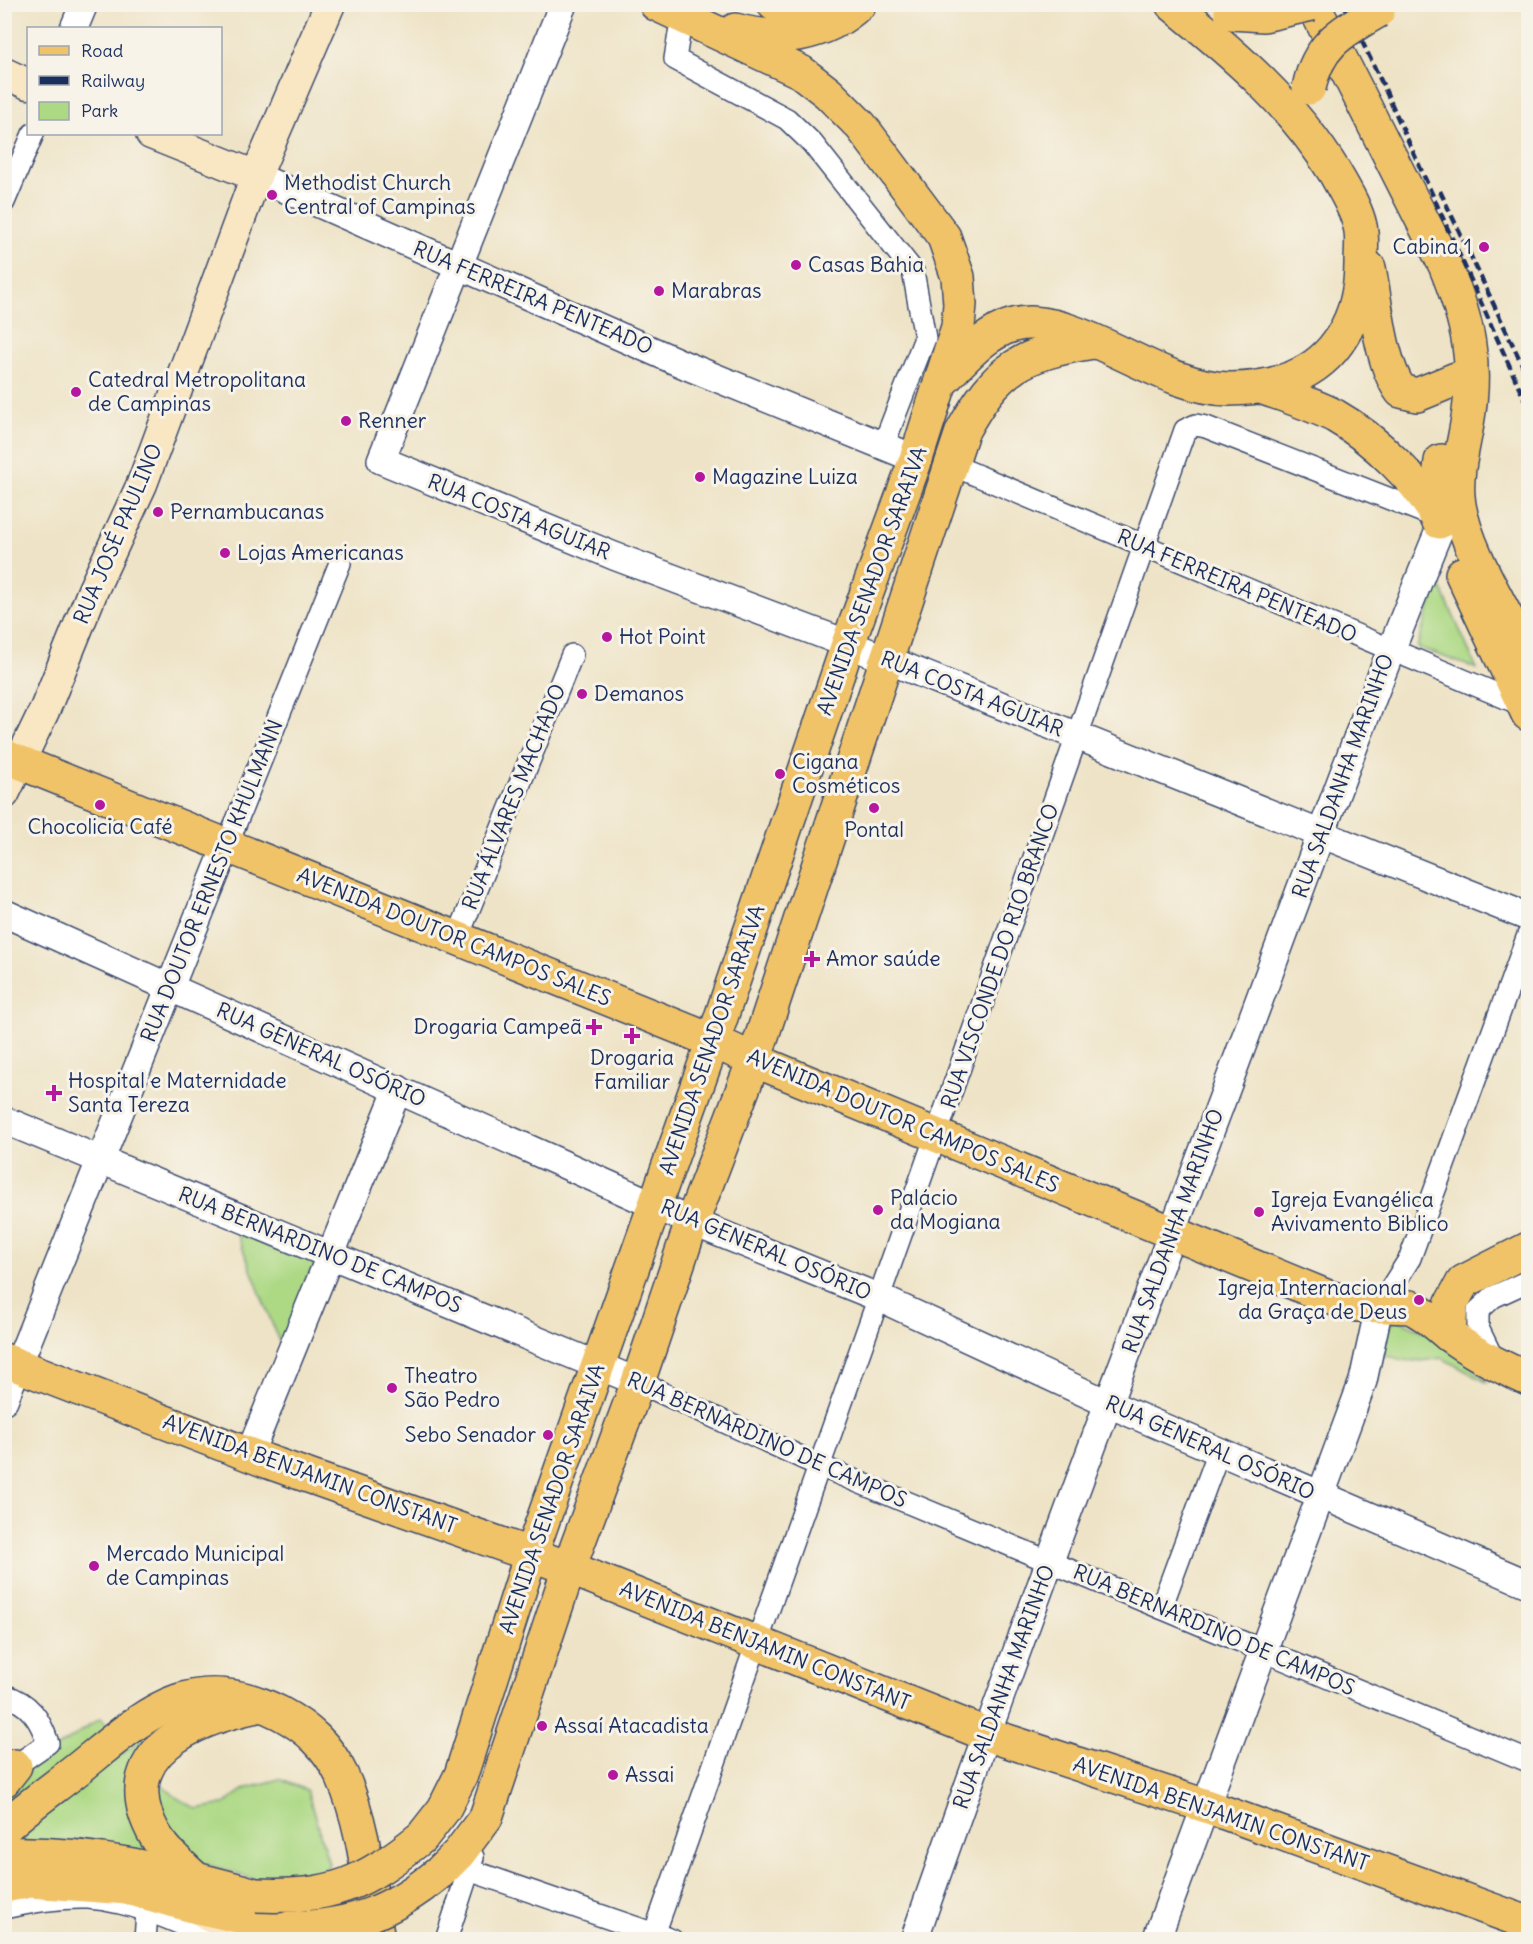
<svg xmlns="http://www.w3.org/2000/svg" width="1533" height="1944" viewBox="0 0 1533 1944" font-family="Delius,sans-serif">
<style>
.green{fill:#add985;stroke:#648472;stroke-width:1.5}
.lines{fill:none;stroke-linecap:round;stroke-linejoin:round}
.minor-casing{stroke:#3b4a6e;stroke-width:24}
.tertiary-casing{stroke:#3b4a6e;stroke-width:30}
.secondary-casing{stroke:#3b4a6e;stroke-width:33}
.primary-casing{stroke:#3b4a6e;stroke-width:36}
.minor{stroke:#fff;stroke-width:21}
.tertiary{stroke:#fff;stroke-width:27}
.secondary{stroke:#f9e7c3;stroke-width:30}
.primary{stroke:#f1c369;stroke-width:33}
.rail{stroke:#1b2f5e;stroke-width:4.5;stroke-dasharray:9 4.5;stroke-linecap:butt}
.primary-bridge-casing{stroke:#3b4a6e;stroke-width:36;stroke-linecap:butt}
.primary-bridge{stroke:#f1c369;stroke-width:33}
.poi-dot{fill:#b5179e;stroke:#f7f3e8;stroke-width:2}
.labels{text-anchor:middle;stroke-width:6;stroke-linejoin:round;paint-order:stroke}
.poi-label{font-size:21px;fill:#1b2f5e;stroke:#f7f3e8;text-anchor:start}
.street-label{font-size:21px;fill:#1b2f5e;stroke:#f7f3e8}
</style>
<rect width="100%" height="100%" fill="#f7f3e8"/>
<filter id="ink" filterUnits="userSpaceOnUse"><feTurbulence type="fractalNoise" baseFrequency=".0167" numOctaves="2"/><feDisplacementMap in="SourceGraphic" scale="12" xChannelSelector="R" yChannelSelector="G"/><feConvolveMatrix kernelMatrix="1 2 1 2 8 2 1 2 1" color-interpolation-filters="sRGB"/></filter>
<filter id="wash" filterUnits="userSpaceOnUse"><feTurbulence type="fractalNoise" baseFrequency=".008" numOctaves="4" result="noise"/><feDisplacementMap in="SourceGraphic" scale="24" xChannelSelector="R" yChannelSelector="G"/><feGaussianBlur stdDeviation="1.35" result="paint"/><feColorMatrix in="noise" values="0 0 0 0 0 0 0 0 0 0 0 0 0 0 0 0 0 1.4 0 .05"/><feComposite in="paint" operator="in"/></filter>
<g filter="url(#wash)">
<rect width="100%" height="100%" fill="#eee3c6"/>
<g class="green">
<path d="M 1438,581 L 1477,669 L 1417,647 Z"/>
<path d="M 237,1234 L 321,1259 L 282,1349 Z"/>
<path d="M 1395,1318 L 1449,1343 L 1488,1383 L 1442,1358 L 1413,1362 L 1383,1355 L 1389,1327 Z"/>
<path d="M 191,1704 L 140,1760 L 152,1856 L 88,1841 L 9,1843 L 86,1779 Z"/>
<path d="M 101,1718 L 111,1731 L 5,1821 L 5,1783 Z"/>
<path d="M 279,1779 L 307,1790 L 329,1864 L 323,1872 L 259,1881 L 193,1860 L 164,1827 L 158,1781 L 177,1798 L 197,1809 L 224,1804 L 245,1789 Z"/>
</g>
</g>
<g filter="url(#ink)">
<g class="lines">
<defs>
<g id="minor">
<path d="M 682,15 L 675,59 L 787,119 L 812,143 L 913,271 L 925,338 L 883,446"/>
<path d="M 4,202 L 33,134"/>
<path d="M 950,464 L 1525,706"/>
<path d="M 227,845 L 340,563"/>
<path d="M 457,939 L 572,655"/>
<path d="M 1379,1307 L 1410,1258 L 1528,935"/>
<path d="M 1495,1363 L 1478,1328 L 1478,1311 L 1493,1297 L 1528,1281"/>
<path d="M 638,1382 L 820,1466 L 1528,1761"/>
<path d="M 1161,1608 L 1219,1451"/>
<path d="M 4,1695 C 30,1703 40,1719 48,1743 L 5,1773"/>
<path d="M 469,1870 L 672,1940"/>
<path d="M 4,1908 C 32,1902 59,1897 88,1898 C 131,1901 177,1921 216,1940"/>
<path d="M 145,1940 L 147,1912"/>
<path d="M 446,1940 L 473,1857"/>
<path d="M 652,1940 L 1185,430 L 1196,425 L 1206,427 L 1436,517"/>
</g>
<g id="tertiary">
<path d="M 563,4 L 381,460 L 614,556 L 848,644 L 1528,917"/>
<path d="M 74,28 L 84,4"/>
<path d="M 256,176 L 687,366 L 916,459"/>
<path d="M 4,913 L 692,1222 L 880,1298 L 1109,1404 L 1528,1584"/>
<path d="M 4,1120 L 638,1382"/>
<path d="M 4,1400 L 227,845"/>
<path d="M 249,1455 L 398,1089"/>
<path d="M 914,1940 C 1012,1658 1117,1379 1222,1100 C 1294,908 1363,715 1441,526"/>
<path d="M 1156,1940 L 1363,1381 L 1379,1307"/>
</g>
<g id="secondary">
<path d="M 4,73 L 28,84"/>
<path d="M 151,134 L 256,176"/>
<path d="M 4,794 L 45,709 L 93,590 L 142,484 L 256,176 L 330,4"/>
<path d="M 203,1912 L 246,1940"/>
</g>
<g id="primary">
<path d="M 774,4 L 804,4"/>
<path d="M 1313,4 L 1445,265 C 1468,321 1478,364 1467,424 C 1463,448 1456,472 1458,496 C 1461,543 1507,615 1528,658"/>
<path d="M 735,30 C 779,42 825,36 859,4"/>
<path d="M 1369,268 C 1376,303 1380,362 1401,391 L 1417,395 L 1456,379"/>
<path d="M 946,377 C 968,354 996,321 1032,323 C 1093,326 1163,388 1229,389 C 1273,389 1318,376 1342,336 C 1356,314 1361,289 1361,263 C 1361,251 1363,237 1360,226 C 1356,208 1344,189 1335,173 C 1294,105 1234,54 1172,4"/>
<path d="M 1261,387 C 1286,396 1312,404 1335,416 C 1372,437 1422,483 1439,522"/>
<path d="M 1435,513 L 1441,461"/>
<path d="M 1462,574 L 1528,714"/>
<path d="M 4,756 L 713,1041 L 754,1060 L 1328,1297 L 1358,1305 L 1410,1307 C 1427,1314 1436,1325 1449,1335 C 1473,1353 1501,1367 1528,1379"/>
<path d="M 1449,1335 L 1451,1304 L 1463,1282 L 1528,1249"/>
<path d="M 4,1360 L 266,1461 L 569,1568 L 986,1734 L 1206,1806 L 1528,1923"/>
<path d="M 4,1780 L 15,1766"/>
<path d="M 4,1828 C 27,1806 54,1788 79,1768 C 146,1714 191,1668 280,1713 C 308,1728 328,1746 342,1776 C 365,1826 369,1886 378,1940"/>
<path d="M 422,1837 L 444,1809 L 461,1775 L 531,1554 L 713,1041 L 848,644 L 916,459 L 958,327 L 960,304 L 958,277 L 944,237 L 861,126 L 828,93 L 801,72 L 656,4"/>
<path d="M 4,1854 C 91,1851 172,1872 256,1895"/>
<path d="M 439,1873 L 459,1853 L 486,1817 L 569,1568 L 638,1382 L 692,1222 L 754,1060 L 962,432 C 998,366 1022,354 1093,342"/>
<path d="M 196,1879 C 182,1866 165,1852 155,1835 C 108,1752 197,1718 261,1705"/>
<path d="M 4,1886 L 30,1881 L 128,1888 L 193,1906 L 290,1928"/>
</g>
</defs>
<use href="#minor" class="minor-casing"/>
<use href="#tertiary" class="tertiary-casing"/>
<use href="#secondary" class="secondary-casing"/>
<use href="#primary" class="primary-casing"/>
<use href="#minor" class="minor"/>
<use href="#tertiary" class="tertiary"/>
<use href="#secondary" class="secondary"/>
<use href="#primary" class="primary"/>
<g class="rail">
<path d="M 1344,4 L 1383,85 L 1528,407"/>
<path d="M 1440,191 L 1528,377"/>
</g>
<defs>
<g id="primary-bridge">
<path d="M 1231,13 L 1264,15 L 1312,4"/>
<path d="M 1309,88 C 1318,44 1342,32 1378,11"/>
<path d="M 256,1895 C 332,1898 362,1885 422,1837"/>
<path d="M 290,1928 C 352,1927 391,1912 439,1873"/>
</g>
</defs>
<use href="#primary-bridge" class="primary-bridge-casing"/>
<use href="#primary-bridge" class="primary-bridge"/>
</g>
</g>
<g class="poi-dot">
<circle cx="272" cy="195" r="6"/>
<circle cx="1484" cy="247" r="6"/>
<circle cx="796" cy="265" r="6"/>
<circle cx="659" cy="291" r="6"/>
<circle cx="76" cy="392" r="6"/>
<circle cx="346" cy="421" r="6"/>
<circle cx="700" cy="477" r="6"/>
<circle cx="158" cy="512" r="6"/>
<circle cx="225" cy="553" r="6"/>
<circle cx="607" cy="637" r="6"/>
<circle cx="582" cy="694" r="6"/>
<circle cx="780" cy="774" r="6"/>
<circle cx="100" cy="805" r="6"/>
<circle cx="874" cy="808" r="6"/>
<path d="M809 950h6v6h6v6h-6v6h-6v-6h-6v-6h6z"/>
<path d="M591 1018h6v6h6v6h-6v6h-6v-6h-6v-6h6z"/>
<path d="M629 1027h6v6h6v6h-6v6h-6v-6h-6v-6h6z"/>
<path d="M51 1084h6v6h6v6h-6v6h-6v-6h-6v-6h6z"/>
<circle cx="878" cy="1210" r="6"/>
<circle cx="1259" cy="1212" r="6"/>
<circle cx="1419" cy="1300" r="6"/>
<circle cx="392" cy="1388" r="6"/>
<circle cx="548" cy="1435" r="6"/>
<circle cx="94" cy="1566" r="6"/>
<circle cx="542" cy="1726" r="6"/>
<circle cx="613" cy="1775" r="6"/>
</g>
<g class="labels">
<g class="poi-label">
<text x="284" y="190">Methodist Church<tspan x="284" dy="24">Central of Campinas</tspan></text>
<text x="1472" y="254" text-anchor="end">Cabina 1</text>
<text x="808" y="272">Casas Bahia</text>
<text x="671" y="298">Marabras</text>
<text x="88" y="387">Catedral Metropolitana<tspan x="88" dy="24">de Campinas</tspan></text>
<text x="358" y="428">Renner</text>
<text x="712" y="484">Magazine Luiza</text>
<text x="170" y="519">Pernambucanas</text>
<text x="237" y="560">Lojas Americanas</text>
<text x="619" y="644">Hot Point</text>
<text x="594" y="701">Demanos</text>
<text x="792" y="769">Cigana<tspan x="792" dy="24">Cosméticos</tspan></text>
<text x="100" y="834" text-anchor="middle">Chocolicia Café</text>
<text x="874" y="837" text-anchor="middle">Pontal</text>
<text x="826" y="966">Amor saúde</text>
<text x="582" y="1034" text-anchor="end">Drogaria Campeã</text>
<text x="632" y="1065" text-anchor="middle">Drogaria<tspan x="632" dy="24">Familiar</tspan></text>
<text x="68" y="1088">Hospital e Maternidade<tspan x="68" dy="24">Santa Tereza</tspan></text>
<text x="890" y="1205">Palácio<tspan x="890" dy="24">da Mogiana</tspan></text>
<text x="1271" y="1207">Igreja Evangélica<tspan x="1271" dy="24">Avivamento Biblico</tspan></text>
<text x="1407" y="1295" text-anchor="end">Igreja Internacional<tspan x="1407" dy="24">da Graça de Deus</tspan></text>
<text x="404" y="1383">Theatro<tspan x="404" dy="24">São Pedro</tspan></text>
<text x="536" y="1442" text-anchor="end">Sebo Senador</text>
<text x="106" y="1561">Mercado Municipal<tspan x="106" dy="24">de Campinas</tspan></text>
<text x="554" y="1733">Assaí Atacadista</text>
<text x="625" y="1782">Assai</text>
</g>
<g class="street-label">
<text transform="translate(533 298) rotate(23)" y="7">RUA FERREIRA PENTEADO</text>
<text transform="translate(519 517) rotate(22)" y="7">RUA COSTA AGUIAR</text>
<text transform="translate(118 534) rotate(-67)" y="7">RUA JOSÉ PAULINO</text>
<text transform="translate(872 581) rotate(-70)" y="7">AVENIDA SENADOR SARAIVA</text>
<text transform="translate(1237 586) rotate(23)" y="7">RUA FERREIRA PENTEADO</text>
<text transform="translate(972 694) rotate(22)" y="7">RUA COSTA AGUIAR</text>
<text transform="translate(1343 776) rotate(-70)" y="7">RUA SALDANHA MARINHO</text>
<text transform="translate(514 797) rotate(-68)" y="7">RUA ÁLVARES MACHADO</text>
<text transform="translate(212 881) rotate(-68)" y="7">RUA DOUTOR ERNESTO KHULMANN</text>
<text transform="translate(454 937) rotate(22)" y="7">AVENIDA DOUTOR CAMPOS SALES</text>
<text transform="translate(1000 956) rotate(-71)" y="7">RUA VISCONDE DO RIO BRANCO</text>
<text transform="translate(712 1040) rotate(-71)" y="7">AVENIDA SENADOR SARAIVA</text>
<text transform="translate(321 1055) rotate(24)" y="7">RUA GENERAL OSÓRIO</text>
<text transform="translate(903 1121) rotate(23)" y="7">AVENIDA DOUTOR CAMPOS SALES</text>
<text transform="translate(1173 1231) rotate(-70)" y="7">RUA SALDANHA MARINHO</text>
<text transform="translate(320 1250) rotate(22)" y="7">RUA BERNARDINO DE CAMPOS</text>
<text transform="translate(766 1250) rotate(23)" y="7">RUA GENERAL OSÓRIO</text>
<text transform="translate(767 1440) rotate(24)" y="7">RUA BERNARDINO DE CAMPOS</text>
<text transform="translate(1210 1448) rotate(24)" y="7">RUA GENERAL OSÓRIO</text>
<text transform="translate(310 1474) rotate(20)" y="7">AVENIDA BENJAMIN CONSTANT</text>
<text transform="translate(552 1499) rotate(-71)" y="7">AVENIDA SENADOR SARAIVA</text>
<text transform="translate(1214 1630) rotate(23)" y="7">RUA BERNARDINO DE CAMPOS</text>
<text transform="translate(765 1646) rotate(22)" y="7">AVENIDA BENJAMIN CONSTANT</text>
<text transform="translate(1004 1687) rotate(-70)" y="7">RUA SALDANHA MARINHO</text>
<text transform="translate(1221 1814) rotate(19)" y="7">AVENIDA BENJAMIN CONSTANT</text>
</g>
</g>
<rect width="1533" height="1944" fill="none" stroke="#f7f3e8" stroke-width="24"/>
<rect x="27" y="27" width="195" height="108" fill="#f7f3e8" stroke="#9fa5b1" stroke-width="1.5"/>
<rect x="39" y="46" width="30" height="9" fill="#f1c369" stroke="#9fa5b1" stroke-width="1.5"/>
<text x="81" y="57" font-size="18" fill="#1b2f5e">Road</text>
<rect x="39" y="76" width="30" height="9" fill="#1b2f5e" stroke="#9fa5b1" stroke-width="1.5"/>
<text x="81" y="87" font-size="18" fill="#1b2f5e">Railway</text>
<rect x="39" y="102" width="30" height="18" fill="#add985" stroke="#9fa5b1" stroke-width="1.5"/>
<text x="81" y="117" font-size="18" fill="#1b2f5e">Park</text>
</svg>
